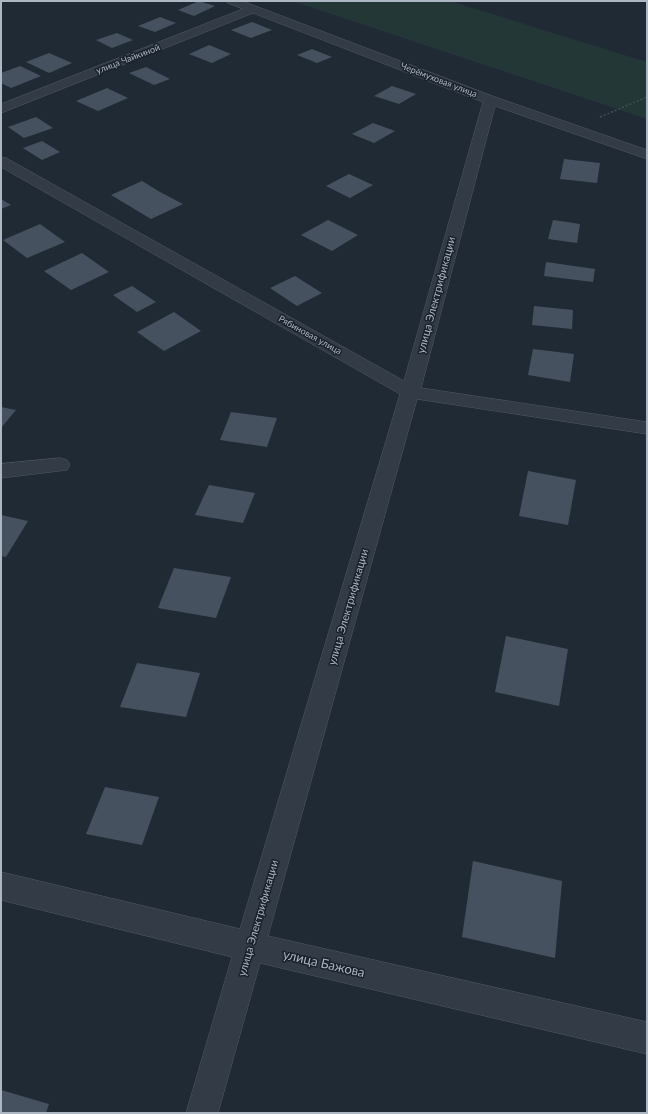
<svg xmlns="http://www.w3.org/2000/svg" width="648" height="1114" viewBox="0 0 648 1114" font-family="Lato,sans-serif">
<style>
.green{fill:#233737}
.building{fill:#46515f}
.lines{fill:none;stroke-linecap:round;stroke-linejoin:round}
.street-casing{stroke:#515964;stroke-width:1}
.path{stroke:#3f5254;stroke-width:1.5;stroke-dasharray:2 2;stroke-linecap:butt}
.street{fill:#333c46;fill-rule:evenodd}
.labels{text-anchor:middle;stroke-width:3;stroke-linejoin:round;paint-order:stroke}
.far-street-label{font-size:9px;fill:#adb6c3;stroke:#19212a}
.street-label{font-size:11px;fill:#adb6c3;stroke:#19212a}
.near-street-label{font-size:13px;fill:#adb6c3;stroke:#19212a}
</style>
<rect width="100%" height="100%" fill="#202a35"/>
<path class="green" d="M 292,1 L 450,1 L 647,62 L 647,119 Z"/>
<g class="building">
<path d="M 199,1 L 215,6 L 194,16 L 178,10 Z"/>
<path d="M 160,17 L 176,23 L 155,32 L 138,26 Z"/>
<path d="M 252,22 L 272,30 L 251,38 L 231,30 Z"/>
<path d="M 117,33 L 133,40 L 112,48 L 96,40 Z"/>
<path d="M 209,45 L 231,54 L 212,63 L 189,54 Z"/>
<path d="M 312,49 L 332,57 L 317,63 L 297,55 Z"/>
<path d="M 49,53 L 72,63 L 49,73 L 26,62 Z"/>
<path d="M 20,66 L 41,76 L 11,88 L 1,83 L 1,73 Z"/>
<path d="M 146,67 L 170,79 L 154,85 L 129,73 Z"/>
<path d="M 392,86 L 416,94 L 399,104 L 374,96 Z"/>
<path d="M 107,88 L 128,98 L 98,111 L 76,101 Z"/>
<path d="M 36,117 L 53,128 L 24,138 L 8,127 Z"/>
<path d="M 373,123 L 395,131 L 374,143 L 352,134 Z"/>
<path d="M 42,141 L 60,152 L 42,160 L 23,148 Z"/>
<path d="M 564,159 L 600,163 L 597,183 L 560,179 Z"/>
<path d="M 349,174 L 373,185 L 350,198 L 326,186 Z"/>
<path d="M 142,181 L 160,192 L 183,204 L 151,219 L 111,195 Z"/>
<path d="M 1,199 L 11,205 L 1,209 Z"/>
<path d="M 328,220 L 358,235 L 332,251 L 301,235 Z"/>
<path d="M 553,220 L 580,224 L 577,243 L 548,239 Z"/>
<path d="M 40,224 L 65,242 L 27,258 L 3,240 Z"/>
<path d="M 82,253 L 109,272 L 71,290 L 44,271 Z"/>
<path d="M 546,262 L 595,269 L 593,282 L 544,276 Z"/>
<path d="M 295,276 L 322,293 L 297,306 L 270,288 Z"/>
<path d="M 132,286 L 156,302 L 137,312 L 113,295 Z"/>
<path d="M 534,306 L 573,310 L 572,329 L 532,325 Z"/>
<path d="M 174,312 L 201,331 L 164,351 L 137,332 Z"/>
<path d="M 533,349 L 574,354 L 570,382 L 528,375 Z"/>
<path d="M 1,407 L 16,410 L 1,428 Z"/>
<path d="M 231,412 L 277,418 L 267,447 L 220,440 Z"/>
<path d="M 528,471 L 576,480 L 568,525 L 519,516 Z"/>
<path d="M 209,485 L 255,493 L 243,523 L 195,515 Z"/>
<path d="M 1,515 L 28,521 L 6,557 L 1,556 Z"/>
<path d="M 174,568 L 231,577 L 216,618 L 158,608 Z"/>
<path d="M 506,636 L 568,649 L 559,706 L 495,692 Z"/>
<path d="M 137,663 L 200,673 L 186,717 L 120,707 Z"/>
<path d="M 105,787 L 159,797 L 142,845 L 86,834 Z"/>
<path d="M 473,861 L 562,881 L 555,958 L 462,937 Z"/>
<path d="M 1,1090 L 49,1104 L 46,1113 L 1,1113 Z"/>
</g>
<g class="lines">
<defs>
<g id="street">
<path d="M 226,1 L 242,1 L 258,7 L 495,97 L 647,150 L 647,159 L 495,106 L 421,388 L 647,422 L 647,434 L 417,399 L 268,936 L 647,1022 L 647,1054 L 260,963 L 218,1113 L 186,1113 L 232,957 L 1,900 L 1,872 L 240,929 L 400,394 L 1,167 L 1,157 L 6,158 L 404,381 L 483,102 L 253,13 L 1,113 L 1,104 L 243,9 L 228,3 Z"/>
<path d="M 60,458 L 67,460 L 70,465 L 67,470 L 1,478 L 1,464 Z"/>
</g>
</defs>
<use href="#street" class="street-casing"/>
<path class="path" d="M 600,117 L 647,97"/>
<use href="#street" class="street"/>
</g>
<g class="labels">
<g class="far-street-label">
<text transform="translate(128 59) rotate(-21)" y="3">улица Чайкиной</text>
<text transform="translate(439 80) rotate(21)" y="3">Черёмуховая улица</text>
<text transform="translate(310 335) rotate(29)" y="3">Рябиновая улица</text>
</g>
<g class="street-label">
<text transform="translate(436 295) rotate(-75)" y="4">улица Электрификации</text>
<text transform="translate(348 607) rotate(-74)" y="4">улица Электрификации</text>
<text transform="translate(258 918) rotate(-74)" y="4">улица Электрификации</text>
</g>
<g class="near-street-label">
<text transform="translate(324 963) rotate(13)" y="5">улица Бажова</text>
</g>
</g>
<rect width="648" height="1114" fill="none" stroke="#adb6c3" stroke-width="4"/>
</svg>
